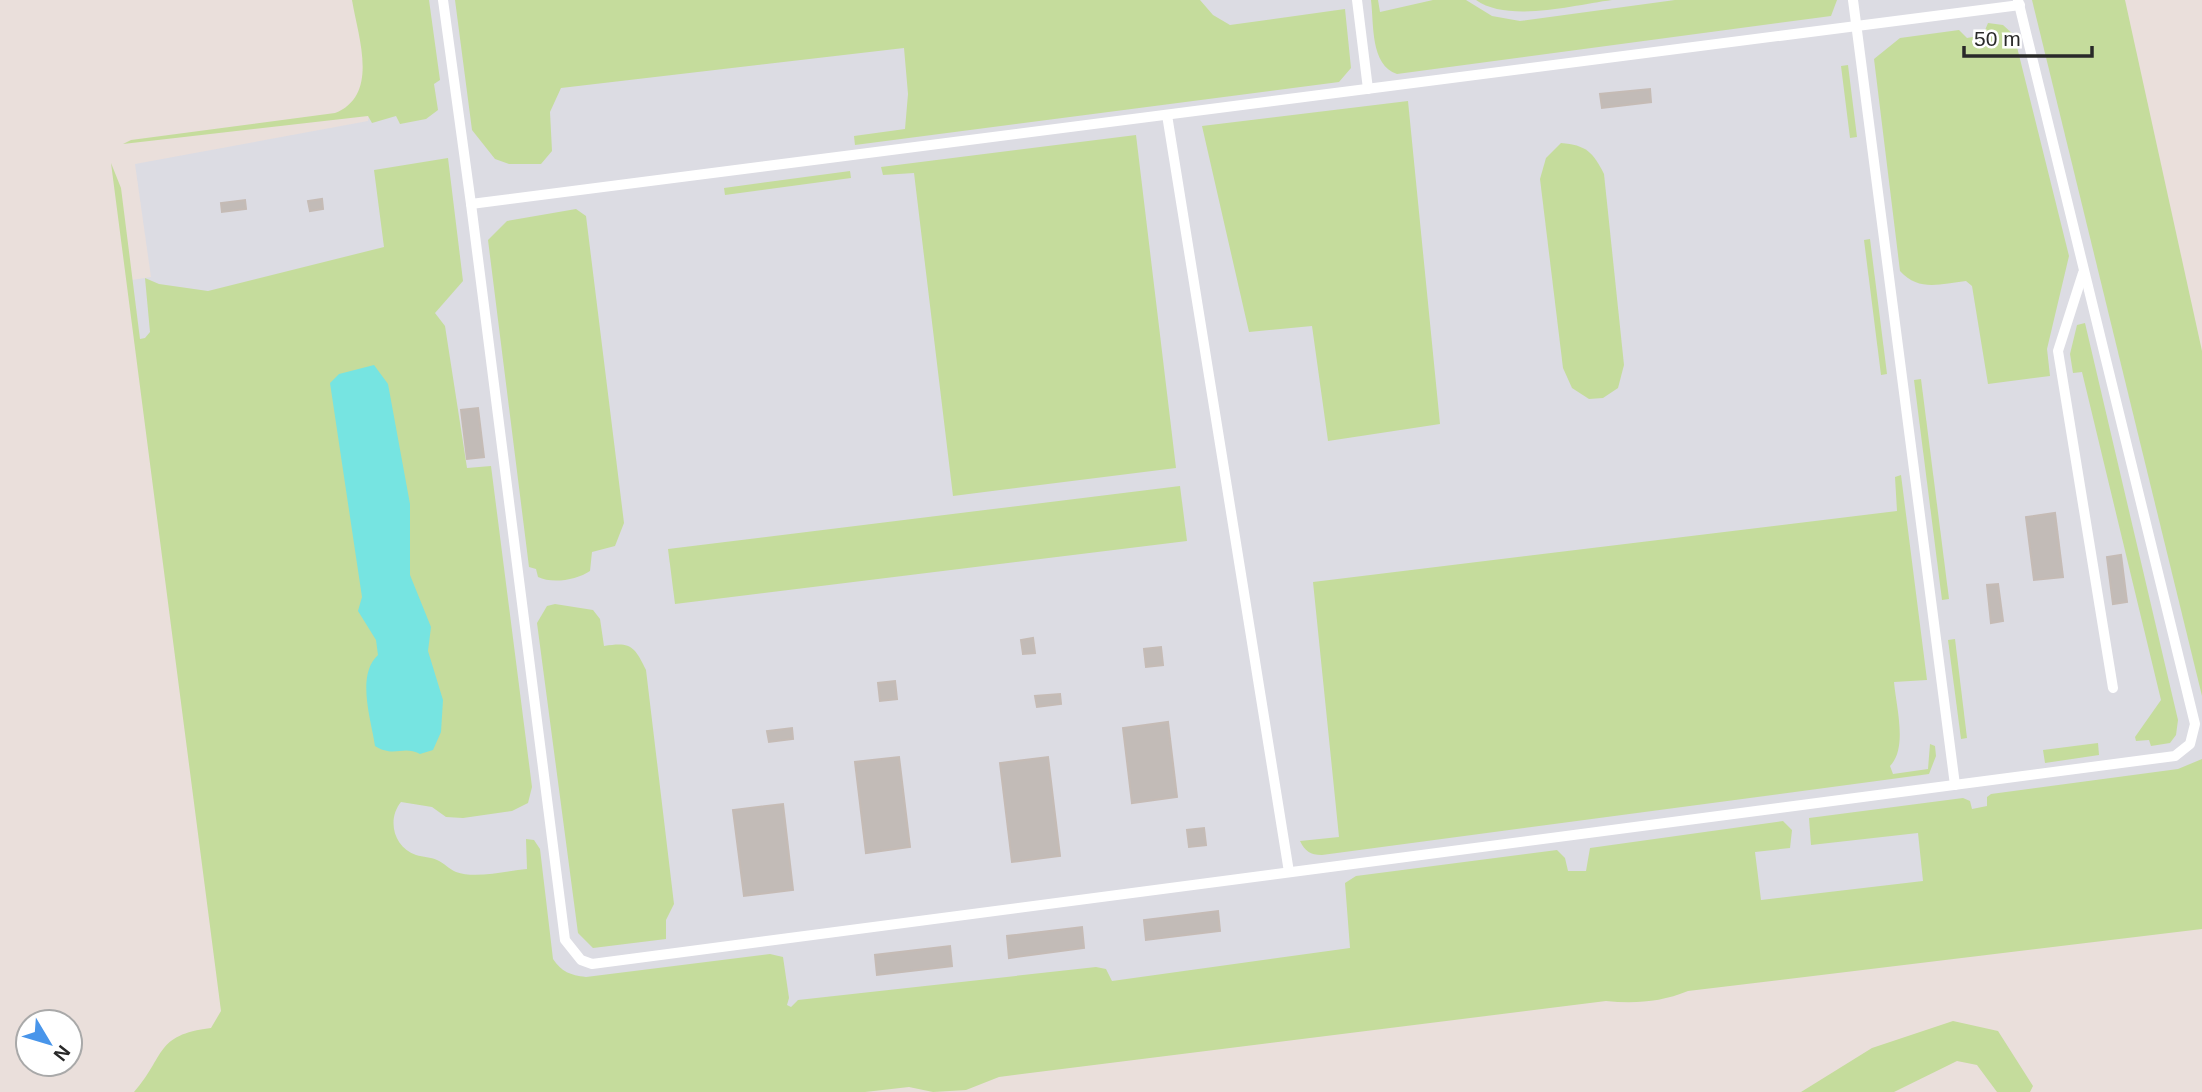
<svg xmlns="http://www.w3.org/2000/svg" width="2202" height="1092" viewBox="0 0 2202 1092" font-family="Helvetica,sans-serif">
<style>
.industrial{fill:#dcdce3}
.green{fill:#c5dc9c}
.water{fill:#76e4e1}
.building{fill:#c2bbb7;stroke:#c5bbb5;stroke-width:2}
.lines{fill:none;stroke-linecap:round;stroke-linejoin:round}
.service{stroke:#fff;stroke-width:10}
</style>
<rect width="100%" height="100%" fill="#eadfdb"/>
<path class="industrial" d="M 368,0 L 2107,0 L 2202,371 L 2202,851 L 1105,982 L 238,1092 L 132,280 L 151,277 L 135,164 L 368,121 L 376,77 Z"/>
<g class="green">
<path d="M 352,0 L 429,0 L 440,80 L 434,84 L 438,110 L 426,119 L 400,124 L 396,116 L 372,123 L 368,116 L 123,144 L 131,140 L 335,113 C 380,95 358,37 352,0 Z"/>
<path d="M 455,0 L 1200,0 L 1213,15 L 1230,25 L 1345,9 L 1351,68 L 1339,82 L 855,145 L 854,136 L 905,129 L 908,94 L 904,48 L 561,88 L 550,112 L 552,151 L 541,164 L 509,164 L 495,159 L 472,130 Z"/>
<path d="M 1371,0 L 1378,0 L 1380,12 L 1433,0 L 1466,0 L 1492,16 L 1520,21 L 1675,0 L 1837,0 L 1831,16 L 1397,74 C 1370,65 1374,24 1371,0 Z"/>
<path d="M 1476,0 L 1612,0 C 1574,5 1508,23 1476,0 Z"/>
<path d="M 2032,0 L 2125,0 L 2202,351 L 2202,696 Z"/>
<path d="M 1988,23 L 2003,25 L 2014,35 L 2069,256 L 2047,349 L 2050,376 L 1988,384 L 1972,286 L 1966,281 C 1940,284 1919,292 1900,271 L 1874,59 L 1900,38 L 1959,30 L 1967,38 L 1983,35 Z"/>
<path d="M 1848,65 L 1857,137 L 1850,138 L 1841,66 Z"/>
<path d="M 1408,101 L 1440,424 L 1328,441 L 1312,326 L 1249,332 L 1202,126 Z"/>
<path d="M 1136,135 L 1176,468 L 953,496 L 914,173 L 883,175 L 881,167 Z"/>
<path d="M 1561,143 C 1586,145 1593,152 1604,174 L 1624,365 L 1618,388 L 1603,398 L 1589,399 L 1572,388 L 1563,368 L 1540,179 L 1546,158 Z"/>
<path d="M 448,158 L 463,281 L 435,313 L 445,326 L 467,468 L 491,466 L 532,787 L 528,803 L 512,811 L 463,818 L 446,817 L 432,807 L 401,802 C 387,819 393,847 416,855 C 423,857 431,857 437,860 C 444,863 449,869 456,872 C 475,879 506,871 527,869 L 526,839 L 534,840 L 540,849 L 553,959 C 562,972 570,975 586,977 L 770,954 L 783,957 L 789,998 L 787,1005 L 791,1007 L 798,1000 L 1096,967 L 1106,969 L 1112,981 L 1350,948 L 1345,883 L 1356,876 L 1557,850 L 1565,858 L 1568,871 L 1586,871 L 1590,848 L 1783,821 L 1792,830 L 1790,848 L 1755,852 L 1761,900 L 1923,881 L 1918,833 L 1811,845 L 1809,818 L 1963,798 L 1970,801 L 1972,809 L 1987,806 L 1987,797 L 1991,794 L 2178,769 L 2202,759 L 2202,929 L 1688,991 C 1661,1002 1635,1004 1606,1001 L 999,1077 L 966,1090 L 933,1092 L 909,1087 L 865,1092 L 134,1092 C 166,1056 154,1035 211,1028 L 221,1011 L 111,163 L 121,188 L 140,339 L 145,338 L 150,332 L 145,278 L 159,284 L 208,291 L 384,247 L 374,170 Z"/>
<path d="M 850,171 L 851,178 L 725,195 L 724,188 Z"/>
<path d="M 576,209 L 586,216 L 624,523 L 615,546 L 592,552 L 590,571 C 577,580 552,584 538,577 L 536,569 L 529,567 L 488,240 L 507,221 Z"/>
<path d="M 1870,239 L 1887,374 L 1881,375 L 1864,240 Z"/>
<path d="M 2085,323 L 2178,720 L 2176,735 L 2170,743 L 2151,746 L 2149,740 L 2136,741 L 2135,737 L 2161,700 L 2082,372 L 2073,373 L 2070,354 L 2077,325 Z"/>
<path d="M 1921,379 L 1949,599 L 1942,600 L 1914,380 Z"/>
<path d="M 1901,475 L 1927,680 L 1894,682 C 1896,706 1908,748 1890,766 L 1893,774 L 1928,769 L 1930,744 L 1935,746 L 1936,756 L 1929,774 L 1322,855 C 1310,855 1305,851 1300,841 L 1339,837 L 1313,582 L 1897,511 L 1895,477 Z"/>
<path d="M 1180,486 L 1187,541 L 675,604 L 668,549 Z"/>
<path d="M 555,604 L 593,610 L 600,619 L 604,646 C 630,642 634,645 646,670 L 674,904 L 666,920 L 666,939 L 593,948 L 578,933 L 537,623 L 547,606 Z"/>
<path d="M 1955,639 L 1967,738 L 1961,739 L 1948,640 Z"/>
<path d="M 2098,743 L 2099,755 L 2045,763 L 2043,750 Z"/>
<path d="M 1953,1021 L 1998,1031 L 2033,1086 L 2030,1092 L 1997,1092 L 1977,1065 L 1957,1061 L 1894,1092 L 1801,1092 L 1872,1048 Z"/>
</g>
<path class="water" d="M 374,365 L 388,384 L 410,504 L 410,575 L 431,627 L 428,651 L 443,700 L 441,732 L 433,750 L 420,754 C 403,745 394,758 375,746 C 371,719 356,675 378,655 L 376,640 L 358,611 L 362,597 L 330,383 L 339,374 Z"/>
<g class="building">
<path d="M 1650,89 L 1651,102 L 1602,108 L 1600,94 Z"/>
<path d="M 322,199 L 323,209 L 310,211 L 308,201 Z"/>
<path d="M 245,200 L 246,209 L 222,212 L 221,203 Z"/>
<path d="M 478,408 L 484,457 L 467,459 L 461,410 Z"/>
<path d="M 2055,513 L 2063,577 L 2034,580 L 2026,517 Z"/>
<path d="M 2121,555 L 2127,602 L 2113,604 L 2107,557 Z"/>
<path d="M 1998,584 L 2003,621 L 1991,623 L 1987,585 Z"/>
<path d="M 1033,638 L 1035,653 L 1023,654 L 1021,640 Z"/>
<path d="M 1161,647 L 1163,665 L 1146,667 L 1144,649 Z"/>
<path d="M 895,681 L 897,699 L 880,701 L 878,683 Z"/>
<path d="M 1060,694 L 1061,704 L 1037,707 L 1035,696 Z"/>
<path d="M 1168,722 L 1177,797 L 1132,803 L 1123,728 Z"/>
<path d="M 792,728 L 793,739 L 769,742 L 767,731 Z"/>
<path d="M 899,757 L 910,847 L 866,853 L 855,762 Z"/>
<path d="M 1048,757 L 1060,856 L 1012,862 L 1000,763 Z"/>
<path d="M 783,804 L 793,890 L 744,896 L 733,810 Z"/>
<path d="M 1204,828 L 1206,845 L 1189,847 L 1187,830 Z"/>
<path d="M 1218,911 L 1220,931 L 1146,940 L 1144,920 Z"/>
<path d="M 1082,927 L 1084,948 L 1009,958 L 1007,936 Z"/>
<path d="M 950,946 L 952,966 L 877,975 L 875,955 Z"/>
</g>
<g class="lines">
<g class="service">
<path d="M 443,0 L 471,204 L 2020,5"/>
<path d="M 1357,0 L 1368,89"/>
<path d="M 1853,0 L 1955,785"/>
<path d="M 1167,115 L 1289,872"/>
<path d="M 471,204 L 565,940 L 581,960 L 592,964 L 2175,756 L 2190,744 L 2195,724 L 2018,0"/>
<path d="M 2083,273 L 2058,351 L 2113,688"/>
</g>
</g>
<g transform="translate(49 1043) rotate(128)"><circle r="33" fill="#ffffff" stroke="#a9a9a9" stroke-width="2"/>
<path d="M0-5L12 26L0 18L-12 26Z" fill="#4895ea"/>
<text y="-10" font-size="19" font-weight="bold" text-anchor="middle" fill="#292929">N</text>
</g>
<path d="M1964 46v10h128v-10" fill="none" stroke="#292929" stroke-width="3.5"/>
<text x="1974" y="46" font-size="21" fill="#292929" stroke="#ffffff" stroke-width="5" paint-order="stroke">50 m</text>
</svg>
